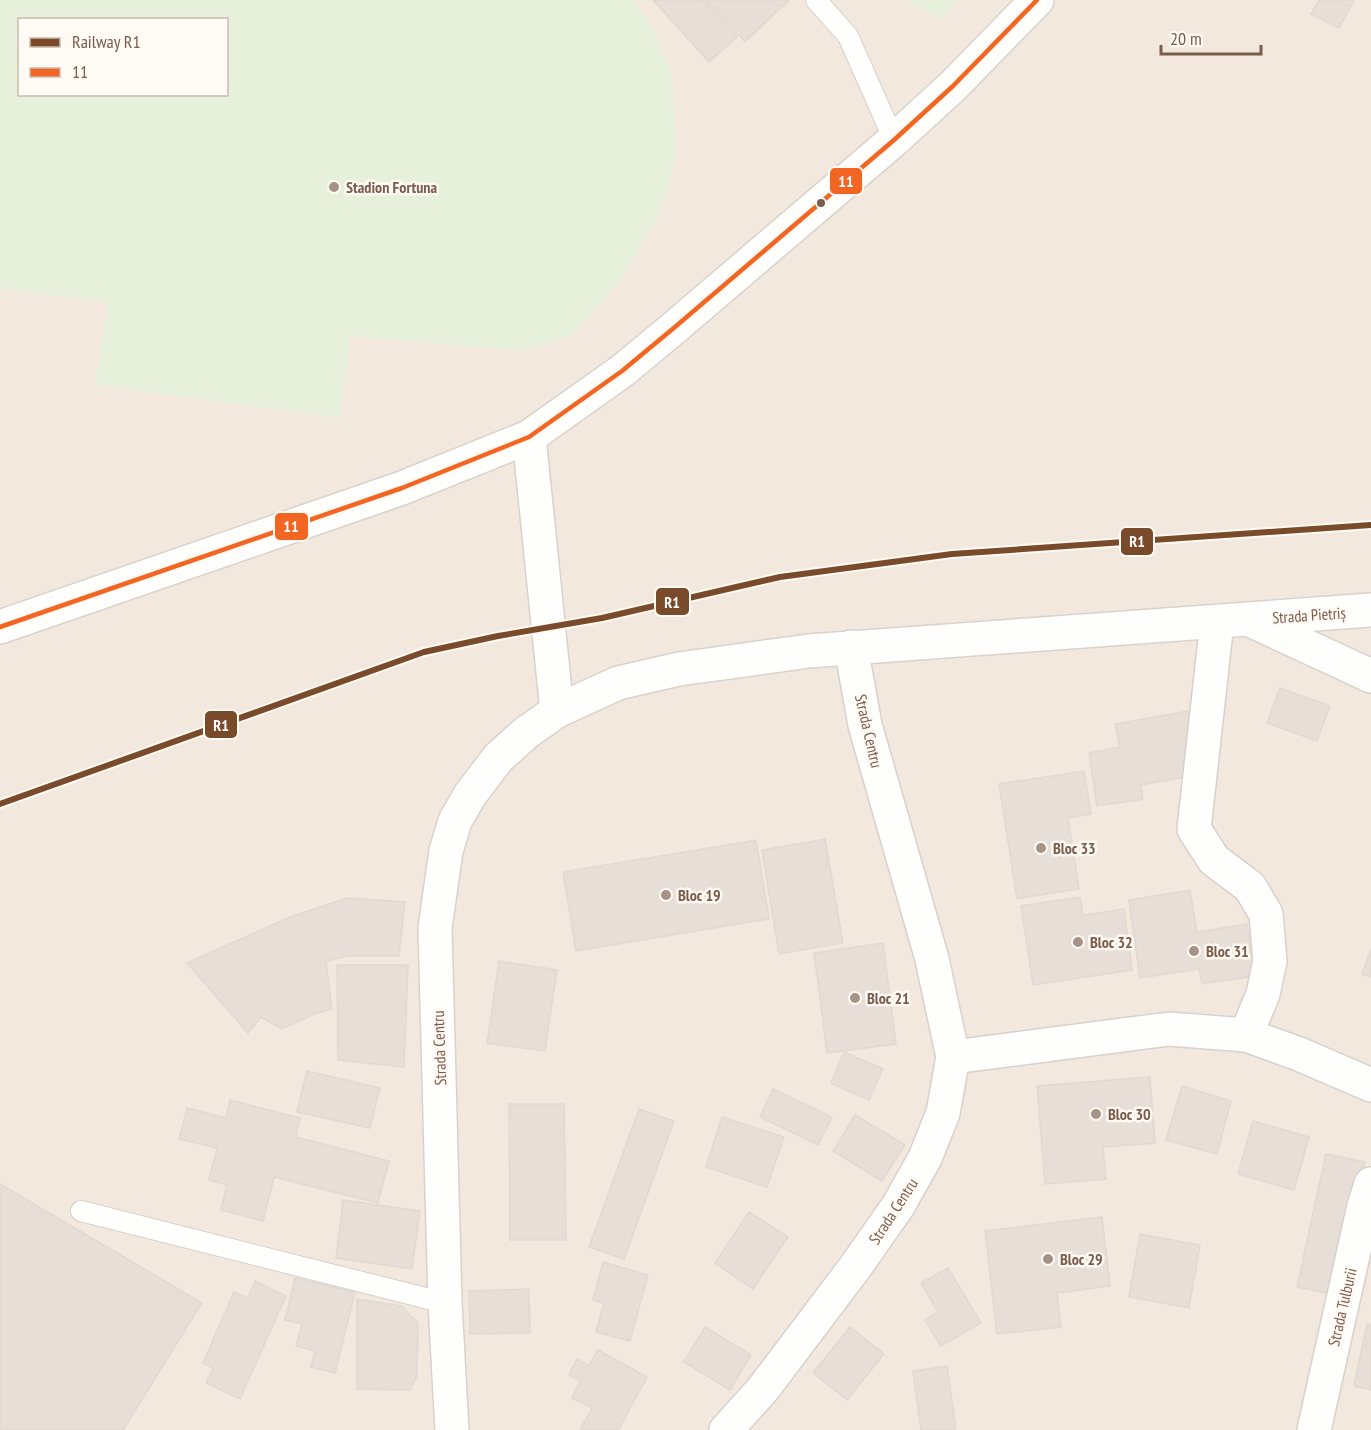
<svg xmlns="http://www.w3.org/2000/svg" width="1371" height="1430" viewBox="0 0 1371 1430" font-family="'PT Sans Narrow',sans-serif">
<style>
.residential{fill:#f2e8de;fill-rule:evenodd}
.green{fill:#e7f0db;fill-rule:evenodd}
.building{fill:#e6ded7;stroke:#e2d8d2;stroke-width:1.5}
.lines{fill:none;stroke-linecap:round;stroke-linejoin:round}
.service-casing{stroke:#d7d1cb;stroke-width:22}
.minor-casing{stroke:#d7d1cb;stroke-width:36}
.secondary-casing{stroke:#d9d2cb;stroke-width:36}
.service{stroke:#fefefd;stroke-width:20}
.minor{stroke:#fefefd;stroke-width:33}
.secondary{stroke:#fefefd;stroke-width:33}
.bus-1-casing{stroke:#fffaf3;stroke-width:9}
.bus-1{stroke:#f26522;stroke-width:4.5}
.rail-1-casing{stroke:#fffaf3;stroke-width:10}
.rail-1{stroke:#7a4b2a;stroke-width:6}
.poi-dot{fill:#a69286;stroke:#fffaf3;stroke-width:2}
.bus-dot{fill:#7a5c4d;stroke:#fffaf3;stroke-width:2}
.labels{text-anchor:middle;stroke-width:5;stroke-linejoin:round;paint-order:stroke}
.poi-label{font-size:16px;font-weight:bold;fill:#7a5c4d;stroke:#fffaf3;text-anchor:start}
.street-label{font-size:16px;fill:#7a5c4d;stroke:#fffaf3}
.line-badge{stroke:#fffaf3;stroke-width:2}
.badge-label{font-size:16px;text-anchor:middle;font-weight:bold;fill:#fff}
</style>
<rect width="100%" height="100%" fill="#f9f5f0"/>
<path class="residential" d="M 0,0 L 1371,0 L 1371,1430 L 0,1430 ZM 20,20 L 226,20 L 226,94 L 20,94 Z"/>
<g class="green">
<path d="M 0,0 L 632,0 L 647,17 L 672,74 L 676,159 L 659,216 L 620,282 L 571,336 L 521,351 L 350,336 L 340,418 L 95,385 L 108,302 L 0,289 ZM 20,20 L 226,20 L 226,94 L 20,94 Z"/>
<path d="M 906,0 L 957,0 L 941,19 Z"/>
</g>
<g class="building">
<path d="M 653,0 L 703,0 L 737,37 L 709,62 Z"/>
<path d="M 706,0 L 789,0 L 745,42 Z"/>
<path d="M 1319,0 L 1354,0 L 1339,28 L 1311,14 Z"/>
<path d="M 1280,688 L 1330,706 L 1317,741 L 1267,723 Z"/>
<path d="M 1188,711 L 1198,775 L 1141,785 L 1143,799 L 1097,806 L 1089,753 L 1120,747 L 1115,724 Z"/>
<path d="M 1084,771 L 1091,814 L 1068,818 L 1079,889 L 1017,899 L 999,784 Z"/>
<path d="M 825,839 L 843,943 L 779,954 L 762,850 Z"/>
<path d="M 756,840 L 769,919 L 576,951 L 563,872 Z"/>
<path d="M 1190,890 L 1197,932 L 1247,924 L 1255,976 L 1202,984 L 1199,969 L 1140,978 L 1129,900 Z"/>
<path d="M 1080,897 L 1083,915 L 1124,909 L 1132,970 L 1033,985 L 1021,906 Z"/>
<path d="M 347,898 L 405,902 L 399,956 L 347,956 L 326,961 L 332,1009 L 314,1014 L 282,1029 L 261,1017 L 248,1033 L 187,963 L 290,917 Z"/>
<path d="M 883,943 L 896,1044 L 827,1053 L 814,953 Z"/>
<path d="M 1371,949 L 1371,977 L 1362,974 Z"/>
<path d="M 499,961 L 557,970 L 545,1051 L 487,1043 Z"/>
<path d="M 337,965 L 408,965 L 404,1067 L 338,1060 Z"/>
<path d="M 844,1052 L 883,1069 L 869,1100 L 831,1083 Z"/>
<path d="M 307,1071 L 380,1088 L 370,1128 L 297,1112 Z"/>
<path d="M 1150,1077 L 1155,1143 L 1103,1147 L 1106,1179 L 1045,1184 L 1037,1086 Z"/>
<path d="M 1182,1086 L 1231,1101 L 1217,1154 L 1166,1140 Z"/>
<path d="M 773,1089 L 832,1117 L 818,1145 L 760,1117 Z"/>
<path d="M 230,1100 L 300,1118 L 296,1137 L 389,1161 L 378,1203 L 274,1177 L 263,1221 L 221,1210 L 227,1185 L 209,1180 L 217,1148 L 179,1139 L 187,1108 L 226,1118 Z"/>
<path d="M 509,1104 L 564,1104 L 566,1240 L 510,1240 Z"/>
<path d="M 639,1109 L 674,1121 L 624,1259 L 589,1247 Z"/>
<path d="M 855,1115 L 905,1145 L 882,1181 L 833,1151 Z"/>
<path d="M 722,1117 L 784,1137 L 767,1187 L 706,1167 Z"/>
<path d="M 1253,1121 L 1309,1137 L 1294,1190 L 1238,1174 Z"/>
<path d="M 1326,1154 L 1365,1162 L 1337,1295 L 1297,1287 Z"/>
<path d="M 0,1184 L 202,1303 L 123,1430 L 0,1430 Z"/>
<path d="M 343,1200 L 420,1211 L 412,1269 L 336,1258 Z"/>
<path d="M 749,1212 L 788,1237 L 753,1289 L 715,1263 Z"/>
<path d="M 1102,1217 L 1110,1286 L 1057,1293 L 1061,1327 L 997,1334 L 985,1231 Z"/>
<path d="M 1140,1234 L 1200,1245 L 1189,1308 L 1129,1297 Z"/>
<path d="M 603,1262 L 648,1275 L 630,1341 L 596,1332 L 604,1303 L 593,1300 Z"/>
<path d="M 948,1268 L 981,1323 L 941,1346 L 925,1320 L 938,1312 L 921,1283 Z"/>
<path d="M 295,1278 L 355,1292 L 335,1373 L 311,1367 L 315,1351 L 296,1346 L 302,1324 L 285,1320 Z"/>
<path d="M 255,1281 L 286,1296 L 240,1399 L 206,1383 L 213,1368 L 203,1363 L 234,1292 L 248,1298 Z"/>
<path d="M 529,1289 L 530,1333 L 470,1334 L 469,1291 Z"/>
<path d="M 357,1299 L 401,1306 L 418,1323 L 417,1376 L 410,1390 L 357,1389 Z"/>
<path d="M 1367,1324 L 1371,1325 L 1371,1390 L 1354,1386 Z"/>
<path d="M 705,1327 L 751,1355 L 730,1390 L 684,1362 Z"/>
<path d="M 850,1327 L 884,1354 L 847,1400 L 813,1373 Z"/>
<path d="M 598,1350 L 647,1377 L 618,1430 L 580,1430 L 592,1408 L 572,1398 L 580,1381 L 569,1375 L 577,1359 L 589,1366 Z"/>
<path d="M 947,1366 L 956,1430 L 921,1430 L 913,1371 Z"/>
</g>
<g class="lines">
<defs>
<g id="service">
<path d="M 816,0 L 848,36 L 894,140"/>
<path d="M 81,1211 L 445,1303"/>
</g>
<g id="minor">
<path d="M 1248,619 L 1371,676"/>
<path d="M 1217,622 L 1194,829 L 1214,860 L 1250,887 L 1266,914 L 1270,961 L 1263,994 L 1246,1035"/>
<path d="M 953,1057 L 1169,1029 L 1246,1035 L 1299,1054 L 1371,1085"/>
<path d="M 726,1430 L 763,1389 L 856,1266 L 898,1206 L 925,1158 L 943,1113 L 953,1057 L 932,959 L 865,725 L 851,647"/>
<path d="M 1314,1430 L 1364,1206 L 1371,1184"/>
</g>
<g id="secondary">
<path d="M 529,437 L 557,711"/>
<path d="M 0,627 L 402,488 L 529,437 L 622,371 L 675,327 L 894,140 L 953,86 L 1037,0"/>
<path d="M 452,1430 L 445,1303 L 435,928 L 446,851 L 455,821 L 470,795 L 498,758 L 527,732 L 557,711 L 618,683 L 679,669 L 809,651 L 1371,610"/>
</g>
</defs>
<use href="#service" class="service-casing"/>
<use href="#minor" class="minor-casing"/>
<use href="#secondary" class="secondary-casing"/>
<use href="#service" class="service"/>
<use href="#minor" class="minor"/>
<use href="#secondary" class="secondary"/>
<defs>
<path id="bus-1" d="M 0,627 L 402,488 L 529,437 L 622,371 L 675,327 L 894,140 L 953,86 L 1037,0"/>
</defs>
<use href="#bus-1" class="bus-1-casing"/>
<use href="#bus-1" class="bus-1"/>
<defs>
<path id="rail-1" d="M 0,804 L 424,652 L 498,636 L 602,618 L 780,577 L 952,554 L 1371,525"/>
</defs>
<use href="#rail-1" class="rail-1-casing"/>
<use href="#rail-1" class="rail-1"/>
</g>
<g class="poi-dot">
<circle cx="334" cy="187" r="6"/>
<circle cx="1041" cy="848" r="6"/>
<circle cx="666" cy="895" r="6"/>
<circle cx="1078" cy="942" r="6"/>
<circle cx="1194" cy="951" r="6"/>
<circle cx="855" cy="998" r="6"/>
<circle cx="1096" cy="1114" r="6"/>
<circle cx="1048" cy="1259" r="6"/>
</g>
<circle class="bus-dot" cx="821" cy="203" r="5"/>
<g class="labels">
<g class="poi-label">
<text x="346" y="193">Stadion Fortuna</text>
<text x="1053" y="854">Bloc 33</text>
<text x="678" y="901">Bloc 19</text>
<text x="1090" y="948">Bloc 32</text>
<text x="1206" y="957">Bloc 31</text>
<text x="867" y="1004">Bloc 21</text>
<text x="1108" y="1120">Bloc 30</text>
<text x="1060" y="1265">Bloc 29</text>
</g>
<g class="street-label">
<text transform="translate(1309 615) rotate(-4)" y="6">Strada Pietriș</text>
<text transform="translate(869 731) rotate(77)" y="6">Strada Centru</text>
<text transform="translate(439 1048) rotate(-92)" y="6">Strada Centru</text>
<text transform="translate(893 1211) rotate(-57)" y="6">Strada Centru</text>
<text transform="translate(1342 1307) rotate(-77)" y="6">Strada Tulburii</text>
</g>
</g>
<g class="line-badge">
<rect x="829" y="167" width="34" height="28" rx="6" fill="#f26522"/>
<rect x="274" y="512" width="35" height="29" rx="6" fill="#f26522"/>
<rect x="1120" y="527" width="34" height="29" rx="6" fill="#7a4b2a"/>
<rect x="655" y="587" width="35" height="29" rx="6" fill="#7a4b2a"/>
<rect x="204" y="710" width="34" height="29" rx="6" fill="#7a4b2a"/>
</g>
<g class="badge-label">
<text x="846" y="187">11</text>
<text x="291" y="532">11</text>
<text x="1137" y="547">R1</text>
<text x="672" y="608">R1</text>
<text x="221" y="731">R1</text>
</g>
<rect x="18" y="18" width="210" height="78" fill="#fffaf3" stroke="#cabbb1" stroke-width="1.5"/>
<rect x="30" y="38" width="30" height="9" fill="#7a4b2a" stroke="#cabbb1" stroke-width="1.5"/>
<text x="72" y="48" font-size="18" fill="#7a5c4d">Railway R1</text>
<rect x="30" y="68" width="30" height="9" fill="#f26522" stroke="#cabbb1" stroke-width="1.5"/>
<text x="72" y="78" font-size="18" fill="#7a5c4d">11</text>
<path d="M1161 45v9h100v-9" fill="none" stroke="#7a5c4d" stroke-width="3"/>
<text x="1170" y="45" font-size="18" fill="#7a5c4d" stroke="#fffaf3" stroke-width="4.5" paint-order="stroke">20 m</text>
</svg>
